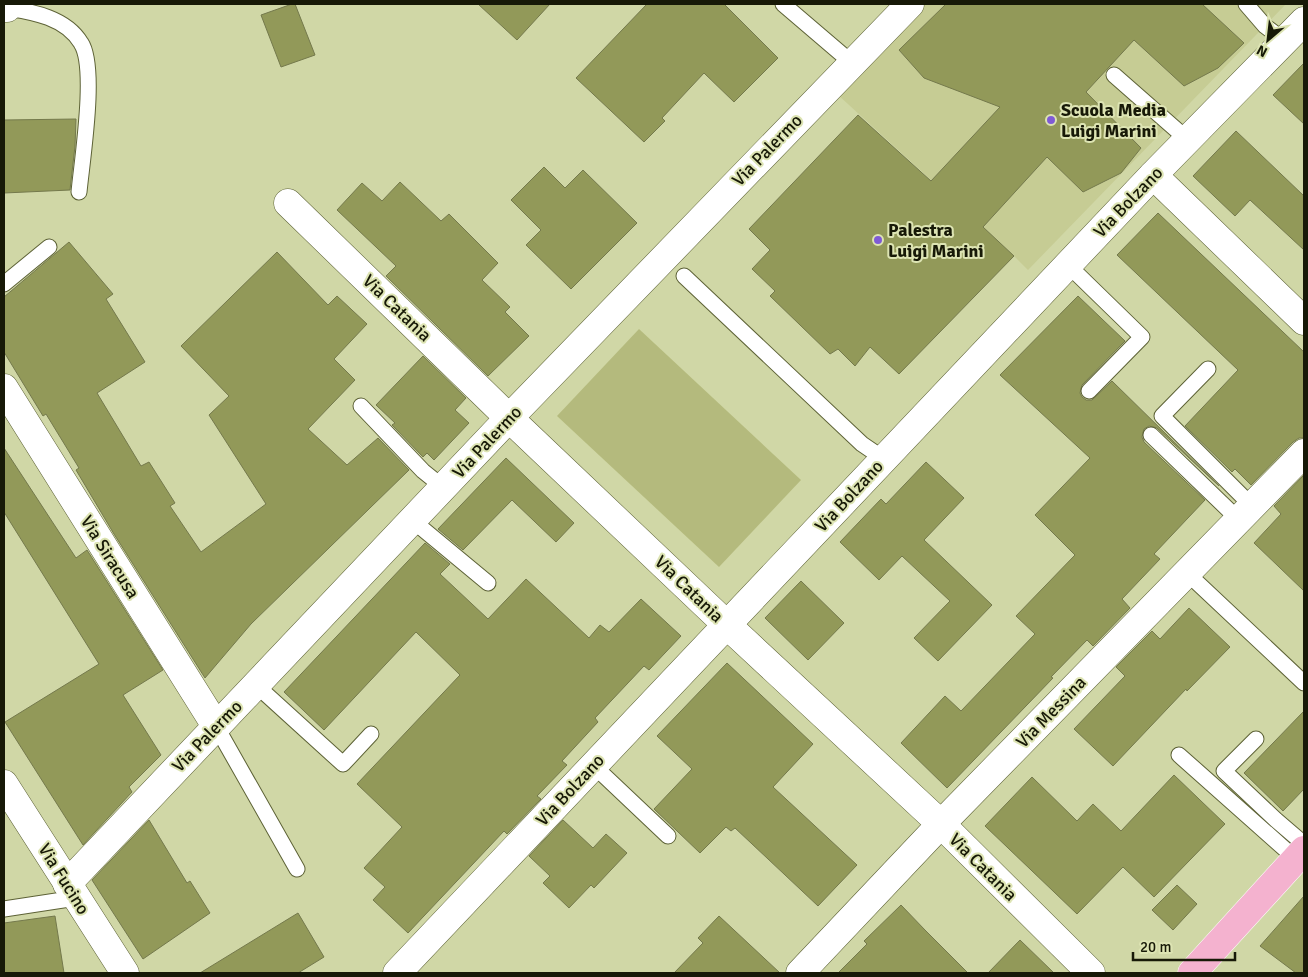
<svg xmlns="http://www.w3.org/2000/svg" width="1308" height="977" viewBox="0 0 1308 977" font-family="Signika,sans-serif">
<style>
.built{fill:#c6cc94}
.green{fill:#b4ba7d}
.building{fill:#929959;stroke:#74794c}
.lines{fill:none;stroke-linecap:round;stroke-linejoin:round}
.service-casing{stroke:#5d6236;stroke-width:17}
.minor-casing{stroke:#5d6236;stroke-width:29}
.secondary-casing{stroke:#5d6236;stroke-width:29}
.primary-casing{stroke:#fff;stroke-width:29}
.service{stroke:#fff;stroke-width:15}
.minor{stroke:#fff;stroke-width:28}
.secondary{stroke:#fff;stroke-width:28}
.primary{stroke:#f4b2cf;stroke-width:28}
.poi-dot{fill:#7f5bd5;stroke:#dde4b3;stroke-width:2}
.labels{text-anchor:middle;stroke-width:4;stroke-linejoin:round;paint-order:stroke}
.poi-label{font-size:18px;font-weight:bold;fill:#171907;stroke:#dde4b3;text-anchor:start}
.street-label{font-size:18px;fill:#171907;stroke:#dde4b3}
</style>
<rect width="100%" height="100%" fill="#d0d7a6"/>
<path class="built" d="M 925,4 L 1286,4 L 1028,270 L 1014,256 L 837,94 Z"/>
<path class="green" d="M 639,329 L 801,480 L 719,567 L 557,416 Z"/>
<g class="building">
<path d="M 292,4 L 295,4 L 315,55 L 281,67 L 261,15 Z"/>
<path d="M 478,4 L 550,4 L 517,40 Z"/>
<path d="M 647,4 L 724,4 L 778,58 L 734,102 L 704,73 L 662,118 L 665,121 L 644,142 L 576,78 Z"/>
<path d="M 946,4 L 1202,4 L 1244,43 L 1218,68 L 1184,86 L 1134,40 L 1086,92 L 1141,148 L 1121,173 L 1083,192 L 1047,157 L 983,227 L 1014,256 L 899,374 L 870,347 L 855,366 L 838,349 L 830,354 L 770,296 L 775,291 L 752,269 L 770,250 L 749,229 L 858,115 L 931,181 L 1000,107 L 924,78 L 899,50 Z"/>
<path d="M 1304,63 L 1304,124 L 1273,95 Z"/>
<path d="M 76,119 L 75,146 L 70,190 L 4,193 L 4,120 Z"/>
<path d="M 1236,131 L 1304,196 L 1304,250 L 1250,200 L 1235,216 L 1193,176 Z"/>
<path d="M 544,167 L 565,188 L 583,170 L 637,223 L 571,289 L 526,245 L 541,230 L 511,200 Z"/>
<path d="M 400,182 L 441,221 L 449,214 L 498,263 L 482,280 L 510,307 L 505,312 L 529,336 L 488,376 L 386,276 L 396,266 L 337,210 L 362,183 L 382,201 Z"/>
<path d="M 1158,213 L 1304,352 L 1304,438 L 1299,438 L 1293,442 L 1251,485 L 1235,469 L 1232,472 L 1185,426 L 1238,370 L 1117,255 Z"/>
<path d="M 69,242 L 113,294 L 106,299 L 145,362 L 97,393 L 141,466 L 149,462 L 175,503 L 170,506 L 201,552 L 266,504 L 209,415 L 229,396 L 181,346 L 277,252 L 328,305 L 337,296 L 367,324 L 334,359 L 355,380 L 308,429 L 347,465 L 378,438 L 409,470 L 251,624 L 205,678 L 114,534 L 76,470 L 79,468 L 46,414 L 43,416 L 4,352 L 4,297 Z"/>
<path d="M 1078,296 L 1125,341 L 1082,385 L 1080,393 L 1082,397 L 1086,400 L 1092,400 L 1112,381 L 1219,486 L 1157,428 L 1149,426 L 1144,429 L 1142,437 L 1144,442 L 1205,500 L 1154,554 L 1160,559 L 1122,599 L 1130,608 L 1093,646 L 1087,640 L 1051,677 L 1053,678 L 947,788 L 901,743 L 945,696 L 961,711 L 1035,634 L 1016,616 L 1075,555 L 1035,515 L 1090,458 L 1000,375 Z"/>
<path d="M 423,356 L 466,398 L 455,410 L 469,423 L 434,460 L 427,453 L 423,457 L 392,425 L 395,423 L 376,405 Z"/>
<path d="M 4,448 L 76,558 L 87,550 L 163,670 L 123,695 L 161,755 L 129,787 L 132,792 L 83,845 L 5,722 L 99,664 L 4,512 Z"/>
<path d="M 506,458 L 574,523 L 556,542 L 512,500 L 463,550 L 438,529 Z"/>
<path d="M 926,462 L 964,498 L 924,540 L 992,605 L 938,661 L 914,638 L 950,601 L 902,556 L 879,580 L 840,542 L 881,499 L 886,504 Z"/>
<path d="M 1304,475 L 1304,591 L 1254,543 L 1281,514 L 1274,506 Z"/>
<path d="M 425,543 L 450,564 L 440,574 L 488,619 L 526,579 L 589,638 L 600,625 L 609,632 L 641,599 L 681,636 L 649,670 L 644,666 L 595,718 L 598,722 L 562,761 L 567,765 L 537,796 L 541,799 L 507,834 L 504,831 L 408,933 L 373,900 L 385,887 L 364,868 L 402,827 L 357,784 L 460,675 L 416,632 L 324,730 L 284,692 Z"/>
<path d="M 801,581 L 844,623 L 808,660 L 765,618 Z"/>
<path d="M 1189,608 L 1230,647 L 1187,691 L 1186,689 L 1113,766 L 1074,729 L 1125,676 L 1116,667 L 1152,631 L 1160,639 Z"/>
<path d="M 727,663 L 813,744 L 773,787 L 857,865 L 818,906 L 735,828 L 731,831 L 726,827 L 700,853 L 654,809 L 692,769 L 657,736 Z"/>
<path d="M 1304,711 L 1304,789 L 1283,811 L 1244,773 Z"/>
<path d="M 1174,775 L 1225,824 L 1154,897 L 1123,867 L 1077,914 L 985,826 L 1032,777 L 1077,821 L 1093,804 L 1121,831 Z"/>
<path d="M 149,820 L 187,883 L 190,881 L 210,913 L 143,959 L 92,880 Z"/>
<path d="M 563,820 L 593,848 L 606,834 L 627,853 L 594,888 L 591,885 L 569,908 L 543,883 L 550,876 L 529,856 Z"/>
<path d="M 1177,885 L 1197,904 L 1173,930 L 1152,910 Z"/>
<path d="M 1304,896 L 1304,973 L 1296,973 L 1260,946 Z"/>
<path d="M 901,905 L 925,930 L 968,973 L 838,973 L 867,944 L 864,941 Z"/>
<path d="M 298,913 L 324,957 L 298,973 L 200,973 Z"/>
<path d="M 55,916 L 64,973 L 4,973 L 4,923 Z"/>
<path d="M 719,916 L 780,973 L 674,973 L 703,943 L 698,938 Z"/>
<path d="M 1020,940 L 1054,973 L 988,973 Z"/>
</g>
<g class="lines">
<defs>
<g id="service">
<path d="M 783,4 L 852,63"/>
<path d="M 1246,4 L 1265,26 L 1285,41"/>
<path d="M 7,8 C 34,12 66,18 81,43 C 97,67 82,160 79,192"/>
<path d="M 1114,75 L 1188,140"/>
<path d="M 1068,265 L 1142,337 L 1089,391"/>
<path d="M 684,276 L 862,444 L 884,459"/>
<path d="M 4,284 L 49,247"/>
<path d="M 1208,369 L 1162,416 L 1252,506"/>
<path d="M 361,406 L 423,471 L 444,488"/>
<path d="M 1151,435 L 1239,520"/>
<path d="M 412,520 L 488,583"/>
<path d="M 1187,573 L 1304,683"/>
<path d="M 256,685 L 343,764 L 371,734"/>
<path d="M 216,726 L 297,869"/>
<path d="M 1256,739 L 1224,771 L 1276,820 L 1304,844"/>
<path d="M 1179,755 L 1296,859"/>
<path d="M 593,765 L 668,836"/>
<path d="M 4,909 L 76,898"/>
</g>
<g id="minor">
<path d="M 4,8 L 7,8"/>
<path d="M 1153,175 L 1304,321"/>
<path d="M 288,203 L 509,418 L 727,625 L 941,824 L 1091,973"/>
<path d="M 4,388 L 216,726"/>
<path d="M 67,884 L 509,418 L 910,4"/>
<path d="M 397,973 L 1153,175 L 1304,21"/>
<path d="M 800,973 L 941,824 L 1304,453"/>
</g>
<path id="secondary" d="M 4,784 L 125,973"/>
<path id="primary" d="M 1192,973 L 1304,850"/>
</defs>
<use href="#service" class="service-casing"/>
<use href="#minor" class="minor-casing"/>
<use href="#secondary" class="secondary-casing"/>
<use href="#primary" class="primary-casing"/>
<use href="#service" class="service"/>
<use href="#minor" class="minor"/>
<use href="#secondary" class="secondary"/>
<use href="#primary" class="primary"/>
</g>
<g class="poi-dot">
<circle cx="1051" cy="120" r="5"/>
<circle cx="878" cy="240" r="5"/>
</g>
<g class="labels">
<g class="poi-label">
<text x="1061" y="116">Scuola Media<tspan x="1061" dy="21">Luigi Marini</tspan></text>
<text x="888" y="236">Palestra<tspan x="888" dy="21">Luigi Marini</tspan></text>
</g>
<g class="street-label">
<text transform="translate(767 150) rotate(-46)" y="6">Via Palermo</text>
<text transform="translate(1128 202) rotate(-46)" y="6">Via Bolzano</text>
<text transform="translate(397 308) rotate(44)" y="6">Via Catania</text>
<text transform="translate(487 442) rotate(-47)" y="6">Via Palermo</text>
<text transform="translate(849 496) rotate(-47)" y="6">Via Bolzano</text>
<text transform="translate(110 557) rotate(58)" y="6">Via Siracusa</text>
<text transform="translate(689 589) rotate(44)" y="6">Via Catania</text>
<text transform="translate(1051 712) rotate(-46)" y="6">Via Messina</text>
<text transform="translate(207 736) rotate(-46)" y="6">Via Palermo</text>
<text transform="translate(570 790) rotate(-47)" y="6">Via Bolzano</text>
<text transform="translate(983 867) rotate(45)" y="6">Via Catania</text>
<text transform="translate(64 879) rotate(58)" y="6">Via Fucino</text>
</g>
</g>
<rect width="1308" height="977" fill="none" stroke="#171907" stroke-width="10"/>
<g transform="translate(1268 40) rotate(208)" stroke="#dde4b3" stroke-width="4" paint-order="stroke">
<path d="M0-4L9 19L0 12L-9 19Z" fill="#171907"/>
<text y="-8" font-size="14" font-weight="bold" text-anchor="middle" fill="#171907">N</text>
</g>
<path d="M1133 952v8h102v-8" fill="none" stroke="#171907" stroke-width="2.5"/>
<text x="1140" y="952" font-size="15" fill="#171907" stroke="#dde4b3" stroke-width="4" paint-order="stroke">20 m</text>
</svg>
